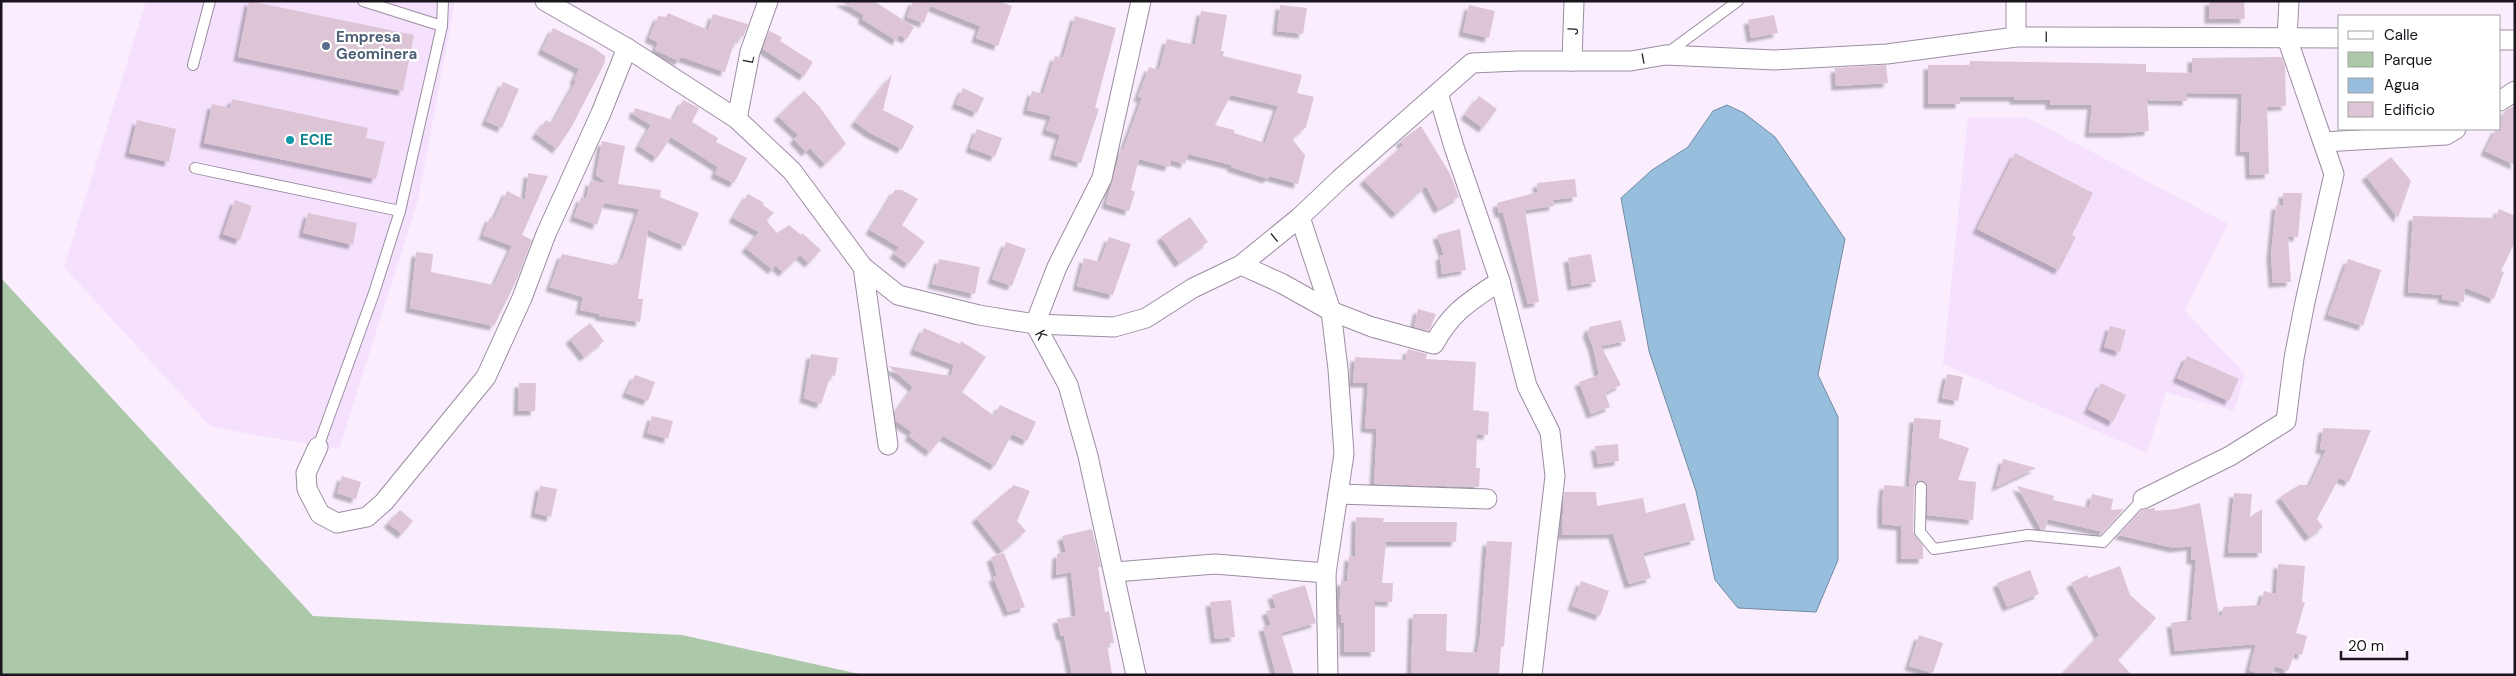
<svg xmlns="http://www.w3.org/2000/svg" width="2516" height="676" viewBox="0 0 2516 676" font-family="'DM Sans',sans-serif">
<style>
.built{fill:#f5e1fd}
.green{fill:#abc8a8}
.water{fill:#97bedc;stroke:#728ba2}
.building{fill:#ddc5d5;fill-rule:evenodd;filter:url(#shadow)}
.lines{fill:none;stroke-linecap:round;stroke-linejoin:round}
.lane-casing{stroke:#9c8da2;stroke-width:12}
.street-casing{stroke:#9c8da2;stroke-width:21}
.lane{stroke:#fff;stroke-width:10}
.street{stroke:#fff;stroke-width:19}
.service-dot{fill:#5c6f8a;stroke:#fff;stroke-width:2}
.culture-dot{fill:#0f9aa8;stroke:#fff;stroke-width:2}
.labels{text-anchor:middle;stroke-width:4.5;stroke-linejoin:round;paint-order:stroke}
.street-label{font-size:15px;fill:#1a141c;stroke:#fff}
.service-label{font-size:15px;font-weight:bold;fill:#4e5e75;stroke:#fff;text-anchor:start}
.culture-label{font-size:15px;font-weight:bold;fill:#0d838f;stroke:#fff;text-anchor:start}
</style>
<defs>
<filter id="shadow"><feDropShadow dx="-4.5" dy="4.5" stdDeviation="1" flood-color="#0004"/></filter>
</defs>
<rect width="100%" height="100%" fill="#f9edfe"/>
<g class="built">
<path d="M 146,1 L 455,1 L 418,200 L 339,449 L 211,427 L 64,267 Z"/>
<path d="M 1968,117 L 2028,118 L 2228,224 L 2185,311 L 2245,374 L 2234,411 L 2166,392 L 2147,453 L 1943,364 Z"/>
</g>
<path class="green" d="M 1,278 L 313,616 L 682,635 L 864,675 L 1,675 Z"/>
<path class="water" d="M 1727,105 L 1744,113 L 1775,137 L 1845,239 L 1818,375 L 1838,417 L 1838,560 L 1816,612 L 1738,608 L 1715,580 L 1696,491 L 1649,351 L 1621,198 L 1652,170 L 1688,147 L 1713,111 Z"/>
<g class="building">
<path d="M 249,1 L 414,35 L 403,91 L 238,57 Z"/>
<path d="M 840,1 L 874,1 L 914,27 L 907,39 L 899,35 L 897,41 L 862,19 L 864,15 Z"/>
<path d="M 913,1 L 998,1 L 1012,6 L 998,46 L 976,38 L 980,26 L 930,6 L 924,23 L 907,17 Z"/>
<path d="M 2209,1 L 2244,1 L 2245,19 L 2209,19 Z"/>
<path d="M 1280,5 L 1307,8 L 1303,34 L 1277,31 Z"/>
<path d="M 1469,5 L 1495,11 L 1489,38 L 1463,32 Z"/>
<path d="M 1201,11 L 1227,15 L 1221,51 L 1224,51 L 1223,56 L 1302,75 L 1297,93 L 1314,97 L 1306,127 L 1292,139 L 1305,155 L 1298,184 L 1269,176 L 1268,179 L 1231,167 L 1232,165 L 1188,154 L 1185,164 L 1171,160 L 1169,167 L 1139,159 L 1131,190 L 1135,192 L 1129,211 L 1106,204 L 1121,149 L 1123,150 L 1142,98 L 1138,97 L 1149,67 L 1159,70 L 1167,39 L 1195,45 ZM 1231,95 L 1278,106 L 1265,143 L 1234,133 L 1234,130 L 1215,125 Z"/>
<path d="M 668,13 L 708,30 L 713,14 L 748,24 L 743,37 L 740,36 L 737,44 L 734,43 L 725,72 L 681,57 L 679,61 L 655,50 L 658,42 L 649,38 L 658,16 L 666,17 Z"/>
<path d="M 1774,15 L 1778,33 L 1751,38 L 1748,20 Z"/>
<path d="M 1075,16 L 1116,28 L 1095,108 L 1099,109 L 1081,163 L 1054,155 L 1060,135 L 1046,130 L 1051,116 L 1027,110 L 1032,91 L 1043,94 L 1055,56 L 1063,58 Z"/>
<path d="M 553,28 L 594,48 L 605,56 L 605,62 L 572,126 L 557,149 L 536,134 L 546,120 L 552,124 L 576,81 L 574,80 L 579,69 L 542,50 Z"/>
<path d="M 769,31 L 782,37 L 780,41 L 813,62 L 804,76 L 763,49 Z"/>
<path d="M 2282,57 L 2285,66 L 2286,106 L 2267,107 L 2269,174 L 2250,175 L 2249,152 L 2240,151 L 2242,94 L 2187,93 L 2187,101 L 2147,100 L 2149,131 L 2124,133 L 2089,133 L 2092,105 L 2050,105 L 2050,100 L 2014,100 L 2014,97 L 1960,97 L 1960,104 L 1928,104 L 1928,65 L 1970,65 L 1970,61 L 2146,64 L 2146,72 L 2192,73 L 2192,58 Z"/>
<path d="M 1886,65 L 1888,83 L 1836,86 L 1835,68 Z"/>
<path d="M 892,74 L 883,110 L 914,126 L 902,149 L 870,133 L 855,122 Z"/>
<path d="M 503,82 L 519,89 L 502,128 L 486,121 Z"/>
<path d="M 963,88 L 984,98 L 977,113 L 956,104 Z"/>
<path d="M 804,91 L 819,106 L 846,144 L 825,164 L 810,148 L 806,152 L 794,139 L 798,135 L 778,116 Z"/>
<path d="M 1479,96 L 1497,109 L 1483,128 L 1465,115 Z"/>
<path d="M 232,99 L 368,128 L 366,138 L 385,142 L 376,179 L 204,143 L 212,104 L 230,108 Z"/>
<path d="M 683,100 L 699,108 L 692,122 L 718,138 L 716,142 L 747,158 L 734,183 L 715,174 L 718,167 L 671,137 L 657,158 L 639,146 L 651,125 L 633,114 L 635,108 L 673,120 Z"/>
<path d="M 2515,105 L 2515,165 L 2485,151 L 2496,129 L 2500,129 L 2500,121 L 2505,111 Z"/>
<path d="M 137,120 L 176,129 L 169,162 L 129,153 Z"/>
<path d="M 1421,126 L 1450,174 L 1459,197 L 1438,209 L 1426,186 L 1396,214 L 1364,180 L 1403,145 L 1400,141 Z"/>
<path d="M 977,129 L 1002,138 L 995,157 L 970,148 Z"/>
<path d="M 602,141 L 625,146 L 618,184 L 661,190 L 660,197 L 699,213 L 685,246 L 648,230 L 638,299 L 643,299 L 640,322 L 599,316 L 600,314 L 580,310 L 583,297 L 550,287 L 562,254 L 617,266 L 618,259 L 622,260 L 639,209 L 604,203 L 597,225 L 574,217 L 581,197 L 586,199 L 590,181 L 608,183 L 596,175 Z"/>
<path d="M 2015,153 L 2093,193 L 2072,235 L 2076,237 L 2059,270 L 1977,229 Z"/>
<path d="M 2391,157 L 2411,181 L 2398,218 L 2366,176 Z"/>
<path d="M 528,173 L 548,176 L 522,235 L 532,240 L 518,277 L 494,326 L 410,308 L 416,252 L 433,254 L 431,272 L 494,285 L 512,246 L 483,235 L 490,217 L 494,219 L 507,191 L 525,200 Z"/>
<path d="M 1575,179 L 1577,197 L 1553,200 L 1554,206 L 1525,210 L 1539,302 L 1528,304 L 1503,213 L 1499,213 L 1497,203 L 1538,192 L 1537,183 Z"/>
<path d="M 895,190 L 902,190 L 918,199 L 902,225 L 925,242 L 908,264 L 894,254 L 899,247 L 870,230 Z"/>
<path d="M 2283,193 L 2302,193 L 2298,237 L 2288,236 L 2291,282 L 2273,283 L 2271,255 L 2276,205 L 2283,205 Z"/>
<path d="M 748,194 L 764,203 L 763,205 L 774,213 L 766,220 L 777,233 L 789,225 L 801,235 L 802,233 L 821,250 L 809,263 L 800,255 L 783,272 L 775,265 L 773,270 L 746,248 L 759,232 L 733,218 Z"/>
<path d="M 235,200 L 252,206 L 240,240 L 223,234 Z"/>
<path d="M 2499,209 L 2515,216 L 2515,242 L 2501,271 L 2504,272 L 2494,299 L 2465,288 L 2464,302 L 2442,299 L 2443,295 L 2408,292 L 2413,216 L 2495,218 Z"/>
<path d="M 308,213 L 357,223 L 353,245 L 303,233 Z"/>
<path d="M 1190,217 L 1208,242 L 1179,263 L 1161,237 Z"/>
<path d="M 1460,229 L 1466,270 L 1442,274 L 1440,256 L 1444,255 L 1437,235 Z"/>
<path d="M 1109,237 L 1131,244 L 1113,295 L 1077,286 L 1084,258 L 1100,262 Z"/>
<path d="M 1006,242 L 1026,249 L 1012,286 L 992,279 Z"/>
<path d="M 1591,254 L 1596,282 L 1572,286 L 1568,258 Z"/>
<path d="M 939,259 L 980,267 L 975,294 L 932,284 Z"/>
<path d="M 2348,259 L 2381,270 L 2363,326 L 2328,315 Z"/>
<path d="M 1418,309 L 1436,314 L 1429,331 L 1414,327 Z"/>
<path d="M 1621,320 L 1626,341 L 1601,346 L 1621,385 L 1605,393 L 1610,407 L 1591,414 L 1579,382 L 1599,375 L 1593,347 L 1587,332 L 1589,330 L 1589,327 Z"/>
<path d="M 590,323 L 604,341 L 584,357 L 570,339 Z"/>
<path d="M 2110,326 L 2126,330 L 2120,352 L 2104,347 Z"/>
<path d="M 924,328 L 960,344 L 961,341 L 986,357 L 962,392 L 994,416 L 1000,405 L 1036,422 L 1027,441 L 1012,434 L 995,466 L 943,436 L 930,452 L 909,436 L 912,432 L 896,421 L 895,413 L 913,387 L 888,366 L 951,376 L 954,365 L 914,350 Z"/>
<path d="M 1408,349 L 1427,354 L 1426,359 L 1476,362 L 1473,410 L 1489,412 L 1488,435 L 1477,434 L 1476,468 L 1480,468 L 1479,487 L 1374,484 L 1377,429 L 1365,428 L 1368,383 L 1353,383 L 1355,357 L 1405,360 Z"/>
<path d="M 811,354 L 838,358 L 835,376 L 831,375 L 821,404 L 804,398 Z"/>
<path d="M 2187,356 L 2239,379 L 2229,401 L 2177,378 Z"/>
<path d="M 1947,374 L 1963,377 L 1958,401 L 1942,398 Z"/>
<path d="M 635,375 L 655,382 L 648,401 L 626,393 Z"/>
<path d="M 519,383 L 536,383 L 535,411 L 518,411 Z"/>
<path d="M 2101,383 L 2126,395 L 2113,422 L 2088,409 Z"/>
<path d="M 652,416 L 673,421 L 668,439 L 647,433 Z"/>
<path d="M 1914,418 L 1941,420 L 1939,438 L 1969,448 L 1958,480 L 1976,482 L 1973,520 L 1927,515 L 1927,484 L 1924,481 L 1917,481 L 1914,487 L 1913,532 L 1923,546 L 1923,559 L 1901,559 L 1901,526 L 1882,524 L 1882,504 L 1884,485 L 1909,487 Z"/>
<path d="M 2323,428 L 2371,430 L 2349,482 L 2339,478 L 2317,519 L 2323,527 L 2309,537 L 2280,497 L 2299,485 L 2310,485 L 2326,450 L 2320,449 Z"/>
<path d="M 1618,444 L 1619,461 L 1598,464 L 1595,446 Z"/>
<path d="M 2003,459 L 2036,468 L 1996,487 Z"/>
<path d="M 342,476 L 361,482 L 356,499 L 337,493 Z"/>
<path d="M 1014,485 L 1030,491 L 1017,521 L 1026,531 L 1002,551 L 976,518 Z"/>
<path d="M 540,486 L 557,489 L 551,517 L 535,513 Z"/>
<path d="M 2017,486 L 2054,496 L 2053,500 L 2089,508 L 2092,494 L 2113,499 L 2111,510 L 2124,509 L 2103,532 L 2048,519 L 2045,530 L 2041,529 Z"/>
<path d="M 1564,492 L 1596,492 L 1597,506 L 1643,498 L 1646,513 L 1685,503 L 1695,540 L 1643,553 L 1651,578 L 1629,584 L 1613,534 L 1562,535 Z"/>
<path d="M 2234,493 L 2252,494 L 2250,517 L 2262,509 L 2262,553 L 2228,553 Z"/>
<path d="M 2200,503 L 2219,616 L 2222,615 L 2223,607 L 2260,605 L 2264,591 L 2276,594 L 2278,564 L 2305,566 L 2302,602 L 2305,602 L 2296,633 L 2307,636 L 2302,655 L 2295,653 L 2288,671 L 2275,666 L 2272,675 L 2261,675 L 2249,670 L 2256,644 L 2175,651 L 2171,623 L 2191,620 L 2196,560 L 2191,560 L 2191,546 L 2174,548 L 2119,535 L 2142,510 L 2155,508 L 2155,511 L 2176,509 Z"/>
<path d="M 400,510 L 413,521 L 402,534 L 388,523 Z"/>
<path d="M 1356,517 L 1384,518 L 1383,522 L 1457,522 L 1456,542 L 1386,542 L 1382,583 L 1393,583 L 1392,602 L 1375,601 L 1375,652 L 1344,652 L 1344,623 L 1341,623 L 1341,615 L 1339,615 L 1341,581 L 1347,581 L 1349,556 L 1355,557 Z"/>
<path d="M 1092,529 L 1101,567 L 1098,567 L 1105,612 L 1109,611 L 1114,643 L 1107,644 L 1112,675 L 1072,675 L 1064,636 L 1061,636 L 1057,619 L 1076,616 L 1071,572 L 1056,575 L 1057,554 L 1066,552 L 1062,536 Z"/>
<path d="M 1487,541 L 1512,542 L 1504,647 L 1501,646 L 1499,675 L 1411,673 L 1413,614 L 1447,614 L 1446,651 L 1477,653 L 1480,636 Z"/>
<path d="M 1004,553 L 1025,607 L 1008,612 L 993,577 L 997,576 L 991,557 Z"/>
<path d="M 2120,566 L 2130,595 L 2156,618 L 2118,660 L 2132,675 L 2061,675 L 2099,635 L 2071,583 L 2087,575 L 2088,578 Z"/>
<path d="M 2030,570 L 2039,594 L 2007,607 L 1997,583 Z"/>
<path d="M 1581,581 L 1609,591 L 1600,616 L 1572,606 Z"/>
<path d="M 1305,585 L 1316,623 L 1281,633 L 1294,675 L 1276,675 L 1263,627 L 1271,625 L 1266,611 L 1276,608 L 1272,595 Z"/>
<path d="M 1231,600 L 1235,637 L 1215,639 L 1210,602 Z"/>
<path d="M 1919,635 L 1943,643 L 1933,673 L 1909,666 Z"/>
</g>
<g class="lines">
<defs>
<g id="lane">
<path d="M 363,1 L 442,26 L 443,1"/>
<path d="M 1666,54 L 1738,1"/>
<path d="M 193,65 L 210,1"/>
<path d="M 195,168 L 400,211 L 442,26"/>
<path d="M 318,447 L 374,293 L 400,211"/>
<path d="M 1921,487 L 1920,532 L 1934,549 L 2028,535 L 2103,542 L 2143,499"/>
</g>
<g id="street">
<path id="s1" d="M 545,1 L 627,48 L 737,119 L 792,171 L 863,267 L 898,295 L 979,315 L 1035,324 L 1114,327 L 1146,318 L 1193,288 L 1241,265 L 1300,217 L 1340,179 L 1472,63 L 1518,61 L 1631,61 L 1665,55 L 1775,60 L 1887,54 L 2016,37 L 2340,38"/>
<path d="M 2016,37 L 2016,1"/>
<path d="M 2500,40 L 2515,40"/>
<path id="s2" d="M 1572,61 L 1574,1"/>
<path d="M 1438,93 L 1454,147 L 1500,281 L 1527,386 L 1550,432 L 1555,476 L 1532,675"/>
<path d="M 2500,101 L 2515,91"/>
<path id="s3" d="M 737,119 L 750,52 L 768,1"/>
<path d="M 2323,142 L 2446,135 L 2456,129"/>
<path d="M 1300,217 L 1331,311 L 1338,369 L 1344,454 L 1326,573 L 1328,675"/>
<path d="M 1241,265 L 1281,283 L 1331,311 L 1372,327 L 1434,344 C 1452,311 1469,302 1500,281"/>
<path d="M 863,267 L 888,445"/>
<path d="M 318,447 L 306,473 L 307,489 L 320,514 L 337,523 L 367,517 L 384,502 L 486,377 L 522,298 L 546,234 L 601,113 L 627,48"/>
<path d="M 1338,494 L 1487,499"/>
<path d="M 2143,499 L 2230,456 L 2286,421 L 2294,358 L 2305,302 L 2334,174 L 2287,38 L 2289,1"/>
<path d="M 1115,572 L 1215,564 L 1326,573"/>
<path d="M 1136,675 L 1088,456 L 1068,385 L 1035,324 L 1057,267 L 1102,178 L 1141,1"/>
</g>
</defs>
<use href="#lane" class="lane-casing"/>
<use href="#street" class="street-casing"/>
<use href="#lane" class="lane"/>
<use href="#street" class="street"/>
</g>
<circle class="service-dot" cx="326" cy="46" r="5"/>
<circle class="culture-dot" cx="290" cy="140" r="5"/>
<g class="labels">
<g class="street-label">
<text dy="5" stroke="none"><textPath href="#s2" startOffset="30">J</textPath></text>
<text dy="5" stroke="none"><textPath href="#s1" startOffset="1710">I</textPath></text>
<text dy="5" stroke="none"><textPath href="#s3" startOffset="61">L</textPath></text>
<text dy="5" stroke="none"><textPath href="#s1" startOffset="1305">I</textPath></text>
<text dy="5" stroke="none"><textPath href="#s1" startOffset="870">I</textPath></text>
<text transform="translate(1041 335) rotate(62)" y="5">K</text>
</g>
<g class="service-label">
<text x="336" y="42">Empresa<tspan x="336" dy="17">Geominera</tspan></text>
</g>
<g class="culture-label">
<text x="300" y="145">ECIE</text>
</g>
</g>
<rect width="2516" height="676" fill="none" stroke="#1a141c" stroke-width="5"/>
<rect x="2338" y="15" width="162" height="115" fill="#ffffff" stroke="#a3a1a4"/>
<rect x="2348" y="31" width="25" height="8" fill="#ffffff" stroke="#a3a1a4"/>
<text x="2384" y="40" font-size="15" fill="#1a141c">Calle</text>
<rect x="2348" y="52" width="25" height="15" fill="#abc8a8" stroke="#a3a1a4"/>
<text x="2384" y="65" font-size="15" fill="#1a141c">Parque</text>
<rect x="2348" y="78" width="25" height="15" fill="#97bedc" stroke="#a3a1a4"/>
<text x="2384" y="90" font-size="15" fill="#1a141c">Agua</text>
<rect x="2348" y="102" width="25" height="15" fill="#ddc5d5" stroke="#a3a1a4"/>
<text x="2384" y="115" font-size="15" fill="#1a141c">Edificio</text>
<path d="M2341 651v8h66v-8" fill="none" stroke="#1a141c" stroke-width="2.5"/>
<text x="2348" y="651" font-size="15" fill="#1a141c" stroke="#ffffff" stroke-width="4" paint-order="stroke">20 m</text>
</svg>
